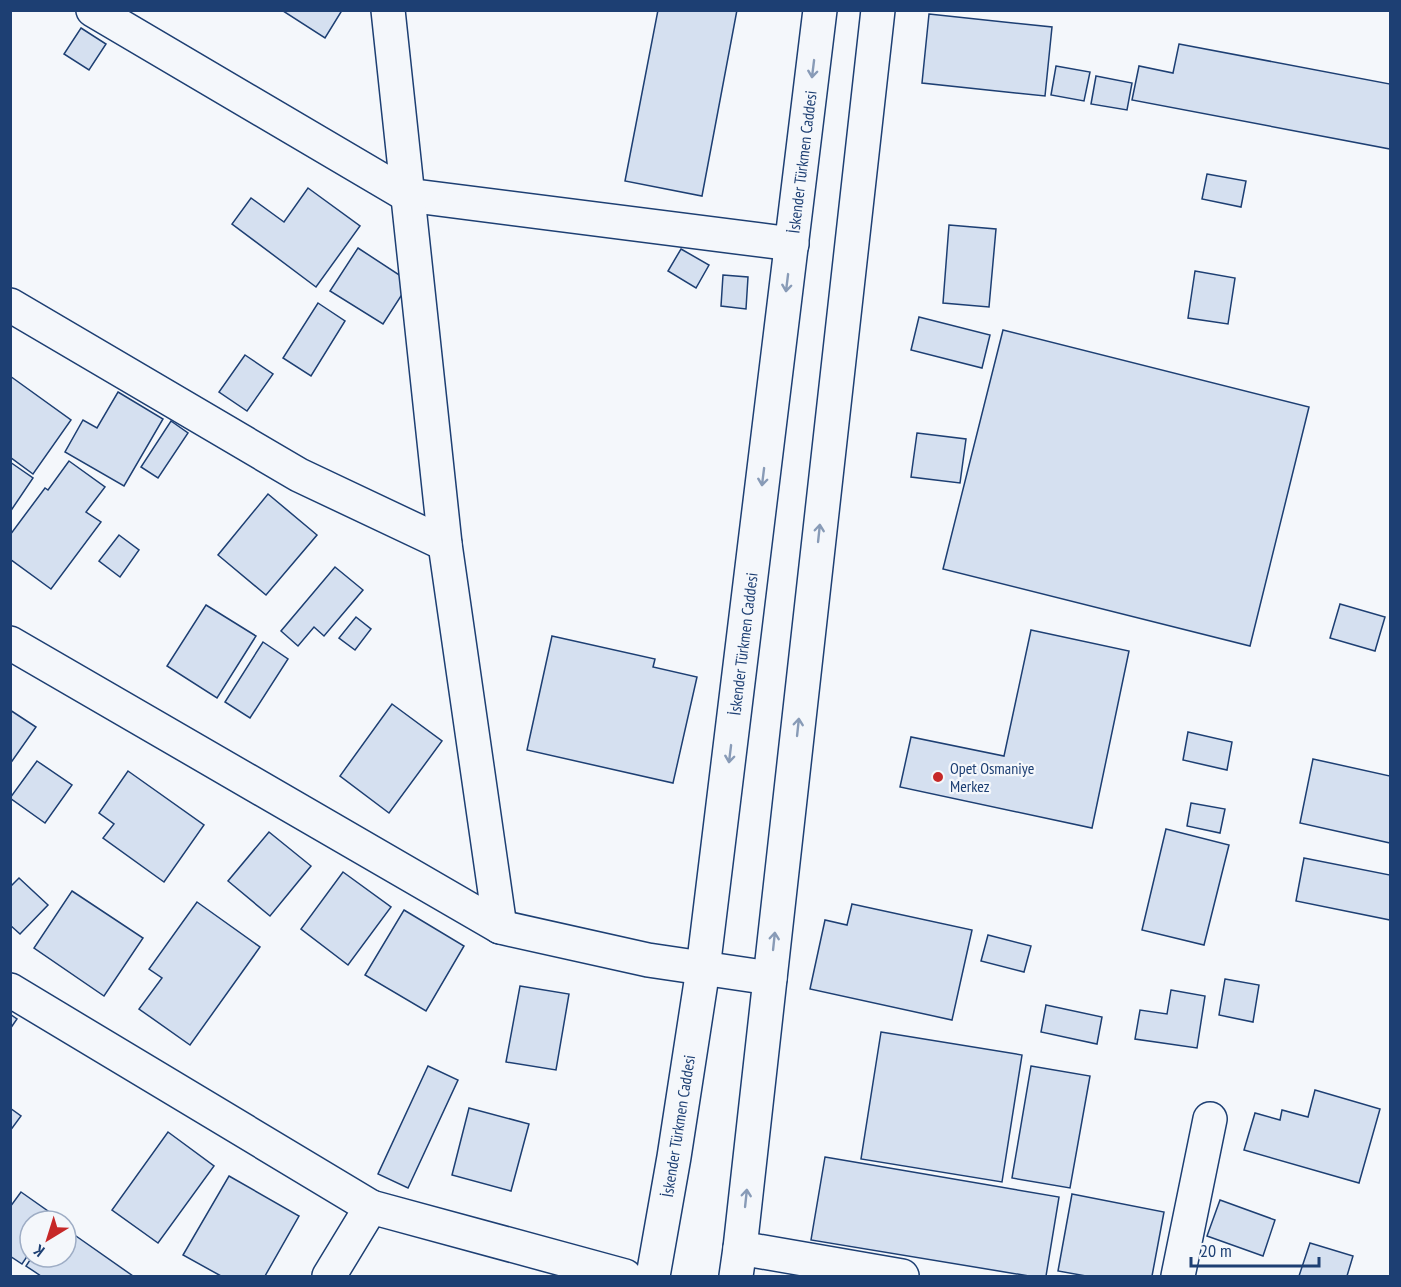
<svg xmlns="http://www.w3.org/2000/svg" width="1401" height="1287" viewBox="0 0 1401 1287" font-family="'PT Sans Narrow',sans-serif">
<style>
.building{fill:#d5e0f0;stroke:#1d3f73;stroke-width:1.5}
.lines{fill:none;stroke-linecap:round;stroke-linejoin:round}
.minor-casing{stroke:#1d3f73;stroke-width:36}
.major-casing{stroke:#1d3f73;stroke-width:36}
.minor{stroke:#f4f7fb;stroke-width:33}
.major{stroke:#f4f7fb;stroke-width:33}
.oneway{stroke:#889bb7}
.poi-dot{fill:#c62828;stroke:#f4f7fb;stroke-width:2}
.labels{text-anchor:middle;stroke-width:4.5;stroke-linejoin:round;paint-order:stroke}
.street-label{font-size:16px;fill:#1d3f73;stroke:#f4f7fb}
.poi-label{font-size:16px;fill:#1d3f73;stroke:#f4f7fb;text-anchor:start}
</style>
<rect width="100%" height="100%" fill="#f4f7fb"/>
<g class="building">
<path d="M 338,10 L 341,12 L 325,38 L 283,11 Z"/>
<path d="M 658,10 L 737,10 L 702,196 L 625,181 Z"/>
<path d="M 929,14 L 1052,27 L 1045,96 L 922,83 Z"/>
<path d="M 81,28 L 106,44 L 89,70 L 64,54 Z"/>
<path d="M 1179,44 L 1390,84 L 1390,149 L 1132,100 L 1139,66 L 1173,73 Z"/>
<path d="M 1056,66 L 1090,72 L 1084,101 L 1051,95 Z"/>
<path d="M 1096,76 L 1132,83 L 1127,110 L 1091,104 Z"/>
<path d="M 1207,174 L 1246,181 L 1241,207 L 1202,199 Z"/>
<path d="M 308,188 L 360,226 L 316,287 L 232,224 L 251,198 L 284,222 Z"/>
<path d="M 949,225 L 996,229 L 989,307 L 943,303 Z"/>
<path d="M 358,248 L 410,282 L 383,324 L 330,291 Z"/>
<path d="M 681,249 L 709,265 L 696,288 L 668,271 Z"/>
<path d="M 1195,271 L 1235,278 L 1228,324 L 1188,318 Z"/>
<path d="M 723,275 L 748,277 L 746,309 L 721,306 Z"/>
<path d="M 318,303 L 345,321 L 311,376 L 283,358 Z"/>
<path d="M 919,317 L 990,335 L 982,368 L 911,350 Z"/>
<path d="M 1003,330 L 1309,407 L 1250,646 L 943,569 Z"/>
<path d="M 245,355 L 273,374 L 247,411 L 219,392 Z"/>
<path d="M 10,376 L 71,420 L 33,474 L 10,457 Z"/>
<path d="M 118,392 L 163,419 L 124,486 L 65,452 L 83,420 L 97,428 Z"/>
<path d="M 171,421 L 188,433 L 158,478 L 141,467 Z"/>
<path d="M 917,433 L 966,439 L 960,483 L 911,477 Z"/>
<path d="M 69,461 L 105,487 L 86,512 L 101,522 L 51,589 L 10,559 L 10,535 L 45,488 L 48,490 Z"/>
<path d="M 10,462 L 33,478 L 10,512 Z"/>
<path d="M 268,494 L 317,535 L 266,595 L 218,555 Z"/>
<path d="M 119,535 L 139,550 L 120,577 L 99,561 Z"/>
<path d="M 335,567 L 363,590 L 324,636 L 314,627 L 298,646 L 281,631 Z"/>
<path d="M 1340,604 L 1385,617 L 1375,651 L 1330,638 Z"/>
<path d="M 206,605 L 256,636 L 217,698 L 167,666 Z"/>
<path d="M 356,617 L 371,629 L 355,650 L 339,638 Z"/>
<path d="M 1031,630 L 1129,651 L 1092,828 L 900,787 L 911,737 L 1004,756 Z"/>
<path d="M 552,636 L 655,659 L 653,667 L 697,677 L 673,783 L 527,750 Z"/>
<path d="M 263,642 L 288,659 L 250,718 L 225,702 Z"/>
<path d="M 392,704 L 442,741 L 389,813 L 340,776 Z"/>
<path d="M 10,710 L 36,727 L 10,764 Z"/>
<path d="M 1188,732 L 1232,742 L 1227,770 L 1183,760 Z"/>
<path d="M 1313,759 L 1390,776 L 1390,843 L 1300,823 Z"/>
<path d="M 37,761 L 72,785 L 45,823 L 10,798 Z"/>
<path d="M 128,771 L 204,825 L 164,882 L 103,838 L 114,824 L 99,813 Z"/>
<path d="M 1191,803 L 1225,809 L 1220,833 L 1187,826 Z"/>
<path d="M 1166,829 L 1229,845 L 1204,945 L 1142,930 Z"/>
<path d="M 269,832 L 311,866 L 270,916 L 228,881 Z"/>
<path d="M 1304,858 L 1390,875 L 1390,920 L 1296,901 Z"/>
<path d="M 343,872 L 391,907 L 348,965 L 301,929 Z"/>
<path d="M 19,878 L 48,905 L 20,934 L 10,925 L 10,887 Z"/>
<path d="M 72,891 L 143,938 L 104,996 L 34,948 Z"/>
<path d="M 197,902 L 260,947 L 190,1045 L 139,1009 L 162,978 L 149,969 Z"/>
<path d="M 852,904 L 972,930 L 952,1020 L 810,989 L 825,920 L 847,925 Z"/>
<path d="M 404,910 L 464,946 L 426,1011 L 365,975 Z"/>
<path d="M 988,935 L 1031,946 L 1024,972 L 981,961 Z"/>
<path d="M 1225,979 L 1259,985 L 1253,1022 L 1219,1015 Z"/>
<path d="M 520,986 L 569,994 L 556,1070 L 506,1062 Z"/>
<path d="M 1171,990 L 1205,996 L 1197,1048 L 1135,1039 L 1140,1010 L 1167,1014 Z"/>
<path d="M 1046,1005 L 1102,1017 L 1097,1044 L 1041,1032 Z"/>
<path d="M 10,1014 L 17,1019 L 10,1029 Z"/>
<path d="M 881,1032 L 1022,1055 L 1002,1182 L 861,1159 Z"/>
<path d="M 428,1066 L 458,1080 L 408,1188 L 378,1174 Z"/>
<path d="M 1031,1066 L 1090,1076 L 1070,1188 L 1012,1178 Z"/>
<path d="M 1315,1090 L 1380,1109 L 1359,1183 L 1244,1150 L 1255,1113 L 1280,1120 L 1282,1110 L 1308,1117 Z"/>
<path d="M 10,1108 L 21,1116 L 10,1131 Z"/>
<path d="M 469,1108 L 529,1124 L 511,1191 L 452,1175 Z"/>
<path d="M 168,1132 L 214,1166 L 158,1243 L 112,1210 Z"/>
<path d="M 825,1157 L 1059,1197 L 1046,1276 L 1029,1276 L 811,1240 Z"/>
<path d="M 229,1176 L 299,1216 L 265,1276 L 221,1276 L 183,1255 Z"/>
<path d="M 21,1192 L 55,1216 L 51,1221 L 30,1221 L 30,1252 L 22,1264 L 10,1256 L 10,1207 Z"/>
<path d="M 1072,1194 L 1164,1212 L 1152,1276 L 1086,1276 L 1058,1271 Z"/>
<path d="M 1220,1200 L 1275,1220 L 1263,1256 L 1207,1236 Z"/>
<path d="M 66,1229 L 133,1276 L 41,1276 L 26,1266 L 32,1257 L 66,1257 Z"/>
<path d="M 1310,1243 L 1353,1256 L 1347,1276 L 1299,1276 Z"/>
</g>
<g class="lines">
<defs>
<g id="minor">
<path d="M 93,10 L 407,195 L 792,244"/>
<path d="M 10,305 L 299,475 L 445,544"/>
<path d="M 10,643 L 500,927 L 445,544 L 388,10"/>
<path d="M 500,927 L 648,960 L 770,978"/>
<path d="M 10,990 L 371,1207"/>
<path d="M 740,1248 L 902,1276"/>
<path d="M 329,1276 L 371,1207 L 625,1276"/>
<path d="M 1178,1276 L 1210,1119"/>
</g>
<g id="major">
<path d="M 653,1276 L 674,1157 L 703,969 L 820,10"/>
<path d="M 736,1276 L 740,1248 L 878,10"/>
</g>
</defs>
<use href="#minor" class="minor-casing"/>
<use href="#major" class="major-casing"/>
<use href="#minor" class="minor"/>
<use href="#major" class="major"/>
</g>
<defs><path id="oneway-shaft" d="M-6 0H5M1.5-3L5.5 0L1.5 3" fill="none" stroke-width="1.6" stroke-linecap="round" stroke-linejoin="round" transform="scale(1.5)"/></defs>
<g class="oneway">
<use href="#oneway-shaft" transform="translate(813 69) rotate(97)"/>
<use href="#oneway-shaft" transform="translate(787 283) rotate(97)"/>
<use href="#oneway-shaft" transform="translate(763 477) rotate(97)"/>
<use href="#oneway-shaft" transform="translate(819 533) rotate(-84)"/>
<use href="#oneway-shaft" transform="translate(798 727) rotate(-84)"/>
<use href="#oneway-shaft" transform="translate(730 754) rotate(97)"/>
<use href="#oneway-shaft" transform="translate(774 941) rotate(-84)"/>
<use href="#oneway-shaft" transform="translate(746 1198) rotate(-84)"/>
</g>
<circle class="poi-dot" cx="938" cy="777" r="6"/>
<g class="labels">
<g class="street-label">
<text transform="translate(802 162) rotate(-83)" y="6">İskender Türkmen Caddesi</text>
<text transform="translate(743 644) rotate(-83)" y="6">İskender Türkmen Caddesi</text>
<text transform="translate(678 1126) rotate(-81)" y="6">İskender Türkmen Caddesi</text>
</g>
<g class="poi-label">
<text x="950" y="774">Opet Osmaniye<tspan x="950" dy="18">Merkez</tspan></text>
</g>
</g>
<rect width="1401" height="1287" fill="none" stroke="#1d3f73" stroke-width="24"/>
<g transform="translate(48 1239) rotate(218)"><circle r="28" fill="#f4f7fb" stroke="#9eadc5" stroke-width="1.5"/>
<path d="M0-4.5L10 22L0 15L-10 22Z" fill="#c62828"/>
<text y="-9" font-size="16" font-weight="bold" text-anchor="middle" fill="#1d3f73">K</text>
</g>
<path d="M1191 1257v9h128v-9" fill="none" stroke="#1d3f73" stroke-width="3"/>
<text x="1200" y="1257" font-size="18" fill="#1d3f73" stroke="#f4f7fb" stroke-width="4.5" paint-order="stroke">20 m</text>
</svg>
